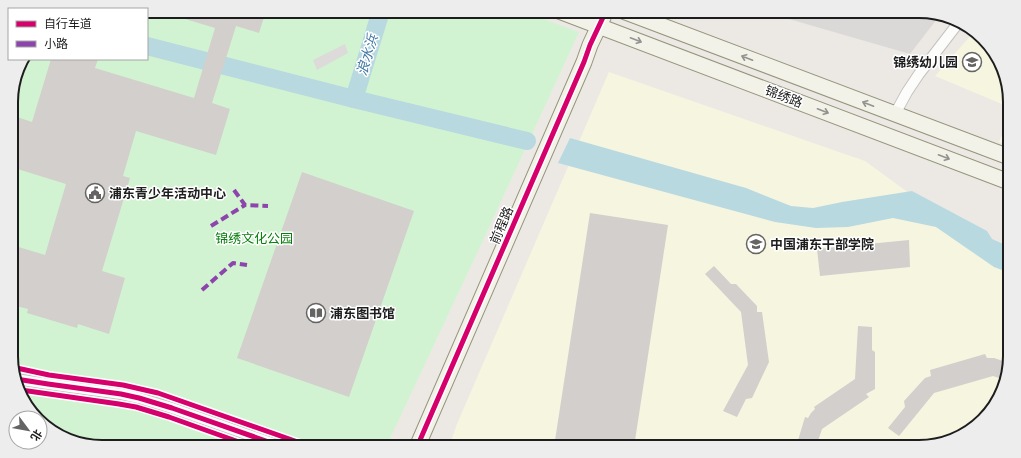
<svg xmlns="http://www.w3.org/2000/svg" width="1021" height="458" viewBox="0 0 1021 458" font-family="'Noto Sans','Noto Sans SC',sans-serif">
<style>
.residential{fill:#dbd9d7}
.education{fill:#f6f5e0}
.park{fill:#d2f3d1}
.water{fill:#b8d9e0}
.pier{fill:#dcdbd9}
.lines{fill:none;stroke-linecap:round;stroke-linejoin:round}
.river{stroke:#b8d9e0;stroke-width:18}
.building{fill:#d2cfcc}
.street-casing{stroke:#c4c3c1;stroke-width:12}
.secondary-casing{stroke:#95957c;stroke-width:17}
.street{stroke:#fcfcfb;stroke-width:10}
.secondary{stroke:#f3f2e9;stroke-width:15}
.quiet{stroke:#8e44ad;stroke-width:4;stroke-dasharray:8 4;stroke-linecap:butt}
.cycleway-casing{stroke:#fff;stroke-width:8}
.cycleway{stroke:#d6006c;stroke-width:5}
.oneway{stroke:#93928d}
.labels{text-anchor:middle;stroke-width:3;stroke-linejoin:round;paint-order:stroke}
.poi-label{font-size:13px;font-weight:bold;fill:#1d1d1d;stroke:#fff;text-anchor:start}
.street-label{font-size:13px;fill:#1d1d1d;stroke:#fff}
.park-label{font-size:13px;fill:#087e0e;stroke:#fff}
.water-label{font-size:14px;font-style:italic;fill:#4479a7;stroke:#fff}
.rim{fill:none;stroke:#1d1d1d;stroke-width:2}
</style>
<rect width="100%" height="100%" fill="#ece9e5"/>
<path class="residential" d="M 761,11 L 919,11 L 940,15 L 910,54 Z"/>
<g class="education">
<path d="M 973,33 L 991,47 L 1009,90 L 1009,107 L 935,76 Z"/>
<path d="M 609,72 L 865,161 L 946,220 L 1010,269 L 1010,356 L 1003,391 L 970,431 L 924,447 L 449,447 L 457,424 Z"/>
<path d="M 1009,118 L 1009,146 L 999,142 Z"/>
</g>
<path class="park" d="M 147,11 L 522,11 L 579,32 L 486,234 L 386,447 L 102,447 L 67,440 L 40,419 L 40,418 L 39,418 L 30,411 L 12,368 L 11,96 L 21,62 L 23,59 L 147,59 Z"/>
<path class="water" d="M 570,138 L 746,188 L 791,206 L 813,208 L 842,202 L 912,191 L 987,231 L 992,239 L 1010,247 L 1010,273 L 994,267 L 936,227 L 893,218 L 848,227 L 816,228 L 775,222 L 558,163 Z"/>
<path class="pier" d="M 345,44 L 348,53 L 317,70 L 313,60 Z"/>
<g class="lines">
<g class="river">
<path d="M 147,46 L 354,99 L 527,141"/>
<path d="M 354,99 L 381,11"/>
</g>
</g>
<g class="building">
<path d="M 186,11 L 266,11 L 259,33 L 236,26 L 212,103 L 230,109 L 216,155 L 136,131 L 123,176 L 130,178 L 102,271 L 125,278 L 109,334 L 78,324 L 77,328 L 27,313 L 28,309 L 12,305 L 12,245 L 45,255 L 66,184 L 11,167 L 11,115 L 32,122 L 51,59 L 98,59 L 95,68 L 194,98 L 215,28 L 182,18 Z"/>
<path d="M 302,172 L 414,211 L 349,397 L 237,358 Z"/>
<path d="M 590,213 L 668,225 L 634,447 L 554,447 Z"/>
<path d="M 909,240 L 910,267 L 820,276 L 817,249 Z"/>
<path d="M 714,266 L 731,284 L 736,284 L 757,306 L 757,312 L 762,312 L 769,362 L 752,398 L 746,399 L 737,417 L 723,411 L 748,365 L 741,312 L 705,274 Z"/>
<path d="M 858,326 L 872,327 L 872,350 L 875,352 L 875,389 L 866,394 L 869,397 L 822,429 L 816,447 L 796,447 L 805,417 L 808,418 L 811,413 L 815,409 L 814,407 L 855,379 Z"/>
<path d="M 985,354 L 987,358 L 994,358 L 1009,363 L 1005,380 L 993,376 L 934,393 L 899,436 L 888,428 L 905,407 L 904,401 L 925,378 L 931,376 L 930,370 Z"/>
</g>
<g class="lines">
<defs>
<g id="street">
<path d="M 895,114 L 907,92 L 919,74 L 959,22"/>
<path d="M 16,379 L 48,384 L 121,394 L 139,398 L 172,408 L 283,447"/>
</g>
<g id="secondary">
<path d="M 559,11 L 1009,182"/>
<path d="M 623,11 L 1009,157"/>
<path d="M 417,447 L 584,62 L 590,45 L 606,11"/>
</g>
</defs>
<use href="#street" class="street-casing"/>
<use href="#secondary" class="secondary-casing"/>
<use href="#street" class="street"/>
<use href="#secondary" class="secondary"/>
<g class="quiet">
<path d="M 234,190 L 245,205 L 268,206"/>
<path d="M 211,226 L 245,205"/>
<path d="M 202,290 L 233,263 L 247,265"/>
</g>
<defs>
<g id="cycleway">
<path d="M 12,367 L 49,375 L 123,385 L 158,393 L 312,447"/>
<path d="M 16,379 L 48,384 L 121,394 L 139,398 L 172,408 L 283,447"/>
<path d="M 21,390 L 119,404 L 136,407 L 169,417 L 253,447"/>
<path d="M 417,447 L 584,62 L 590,45 L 606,11"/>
</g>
</defs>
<use href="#cycleway" class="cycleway-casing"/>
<use href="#cycleway" class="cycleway"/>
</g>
<defs><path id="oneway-shaft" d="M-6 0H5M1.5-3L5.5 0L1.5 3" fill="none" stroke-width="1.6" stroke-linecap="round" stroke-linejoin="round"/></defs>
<g class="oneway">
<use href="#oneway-shaft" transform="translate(636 40) rotate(21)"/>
<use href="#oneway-shaft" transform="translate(747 58) rotate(-159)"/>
<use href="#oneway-shaft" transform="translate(868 104) rotate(-159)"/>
<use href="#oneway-shaft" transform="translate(823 111) rotate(21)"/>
<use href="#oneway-shaft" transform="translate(944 157) rotate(21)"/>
</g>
<defs>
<symbol id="school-ring" viewBox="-11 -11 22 22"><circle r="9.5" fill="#fff" stroke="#656463" stroke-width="1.5"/><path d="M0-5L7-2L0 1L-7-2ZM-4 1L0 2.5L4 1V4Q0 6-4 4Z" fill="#656463"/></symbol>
<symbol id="civic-ring" viewBox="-11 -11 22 22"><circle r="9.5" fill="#fff" stroke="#656463" stroke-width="1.5"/><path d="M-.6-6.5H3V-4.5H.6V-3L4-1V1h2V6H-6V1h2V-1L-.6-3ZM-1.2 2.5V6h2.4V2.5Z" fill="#656463"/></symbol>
<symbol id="university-ring" viewBox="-11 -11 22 22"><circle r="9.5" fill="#fff" stroke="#656463" stroke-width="1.5"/><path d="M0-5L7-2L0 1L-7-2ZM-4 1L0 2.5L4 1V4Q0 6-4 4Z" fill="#656463"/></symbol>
<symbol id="library-ring" viewBox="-11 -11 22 22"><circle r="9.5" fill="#fff" stroke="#656463" stroke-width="1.5"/><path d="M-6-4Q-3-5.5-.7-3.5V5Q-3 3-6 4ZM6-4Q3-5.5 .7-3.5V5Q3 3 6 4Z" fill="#656463"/></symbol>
</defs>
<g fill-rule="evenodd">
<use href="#school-ring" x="961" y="51" width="22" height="22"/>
<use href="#civic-ring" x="84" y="182" width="22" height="22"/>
<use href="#university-ring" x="745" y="233" width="22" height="22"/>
<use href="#library-ring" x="305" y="302" width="22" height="22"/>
</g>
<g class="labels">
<g class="poi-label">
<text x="958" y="67" text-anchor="end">锦绣幼儿园</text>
<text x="109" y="198">浦东青少年活动中心</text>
<text x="770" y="249">中国浦东干部学院</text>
<text x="330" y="318">浦东图书馆</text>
</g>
<g class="street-label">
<text transform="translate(784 96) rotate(21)" y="5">锦绣路</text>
<text transform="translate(501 225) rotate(-67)" y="5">前程路</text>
</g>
<g class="park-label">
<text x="254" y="243">锦绣文化公园</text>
</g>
<g class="water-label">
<text transform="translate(367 55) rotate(-73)" y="5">浪水浜</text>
</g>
</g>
<path d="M0 0H1021V458H0ZM102 18H919A84 84 0 0 1 1003 102V356A84 84 0 0 1 919 440H102A84 84 0 0 1 18 356V102A84 84 0 0 1 102 18Z" fill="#ededed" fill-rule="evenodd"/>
<path class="rim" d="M102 18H919A84 84 0 0 1 1003 102V356A84 84 0 0 1 919 440H102A84 84 0 0 1 18 356V102A84 84 0 0 1 102 18Z"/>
<rect x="8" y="8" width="140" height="52" fill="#ffffff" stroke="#a5a5a5"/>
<rect x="16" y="21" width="20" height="6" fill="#d6006c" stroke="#a5a5a5"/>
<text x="44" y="28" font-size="12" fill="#1d1d1d">自行车道</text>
<rect x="16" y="41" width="20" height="6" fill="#8e44ad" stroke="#a5a5a5"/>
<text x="44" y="48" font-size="12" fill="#1d1d1d">小路</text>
<g transform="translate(28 430) rotate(122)"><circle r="19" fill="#ffffff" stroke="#a5a5a5"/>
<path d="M0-3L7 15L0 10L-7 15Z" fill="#656463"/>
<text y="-6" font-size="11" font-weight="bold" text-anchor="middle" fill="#1d1d1d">北</text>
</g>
</svg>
